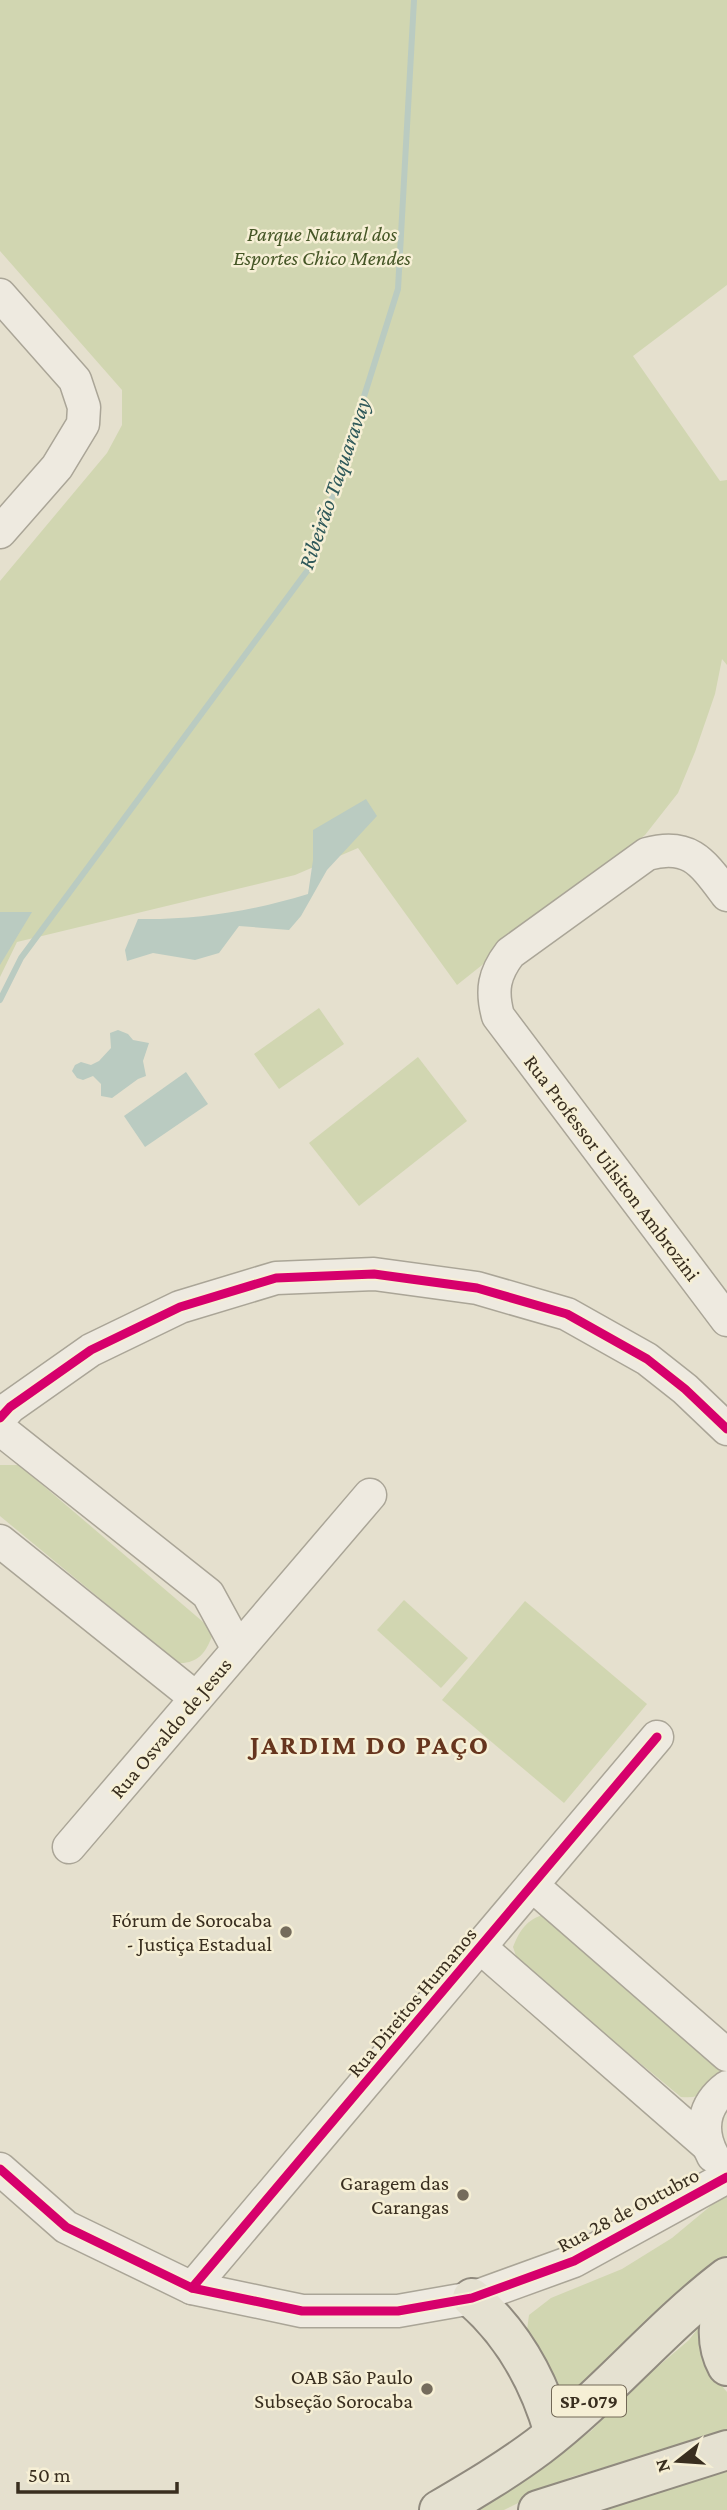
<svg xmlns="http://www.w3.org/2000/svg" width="727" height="2510" viewBox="0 0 727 2510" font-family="'Crimson Pro',serif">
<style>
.green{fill:#d1d6b1}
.water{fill:#bacbc1}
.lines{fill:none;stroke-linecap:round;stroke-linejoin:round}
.stream{stroke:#bacbc1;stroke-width:6}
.minor-casing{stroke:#aaa597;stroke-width:35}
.major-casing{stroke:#908a7e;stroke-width:42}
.minor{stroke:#eeeae0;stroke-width:32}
.major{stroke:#e5e1d1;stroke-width:38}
.cycleway-casing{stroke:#f6efd5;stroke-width:13}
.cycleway{stroke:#d6006c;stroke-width:9}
.poi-dot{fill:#756c5c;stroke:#f6efd5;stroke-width:2.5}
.labels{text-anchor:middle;stroke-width:5;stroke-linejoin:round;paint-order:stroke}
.shield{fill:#f6efd5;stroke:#726856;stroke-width:2}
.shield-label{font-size:19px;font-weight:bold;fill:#392e1f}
.park-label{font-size:21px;font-style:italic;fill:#455626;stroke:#f6efd5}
.street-label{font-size:21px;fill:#392e1f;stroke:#f6efd5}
.poi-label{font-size:21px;fill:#392e1f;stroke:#f6efd5;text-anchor:end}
.water-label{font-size:23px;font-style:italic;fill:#2e5859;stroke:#f6efd5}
.district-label{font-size:28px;font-weight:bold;letter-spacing:2px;fill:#66351e;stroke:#f6efd5}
</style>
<rect width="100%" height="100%" fill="#e5e0ce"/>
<g class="green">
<path d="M 0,0 L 727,0 L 727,285 L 633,356 L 720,481 L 727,480 L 727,665 L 722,659 L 715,694 L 695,752 L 678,793 L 645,835 L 457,985 L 358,848 L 295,875 L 17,942 L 0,977 L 0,581 L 107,453 L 122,425 L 122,390 L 0,251 Z"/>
<path d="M 319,1008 L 344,1044 L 279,1089 L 254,1054 Z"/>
<path d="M 418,1057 L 467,1121 L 359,1206 L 309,1143 Z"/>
<path d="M 0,1465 L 19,1465 L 209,1627 L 212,1636 C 206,1653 197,1664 178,1663 L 0,1516 Z"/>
<path d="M 404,1600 L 468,1658 L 441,1688 L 377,1630 Z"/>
<path d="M 525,1601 L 647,1704 L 564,1803 L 442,1700 Z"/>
<path d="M 545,1914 L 719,2064 L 720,2078 C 707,2092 701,2099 681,2097 L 518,1962 L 513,1947 C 520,1930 526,1920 545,1914 Z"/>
<path d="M 725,2194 L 727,2194 L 727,2255 L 581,2395 L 570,2400 L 560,2390 L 527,2330 L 529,2315 L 551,2298 L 622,2269 L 672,2238 Z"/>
<path d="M 699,2327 L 708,2327 L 717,2380 L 727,2392 L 727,2432 L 571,2477 L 504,2510 L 468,2510 L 528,2475 L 591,2431 L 634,2387 L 689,2340 Z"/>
<path d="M 727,2472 L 727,2510 L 578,2510 L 593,2504 Z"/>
</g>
<g class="water">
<path d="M 366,799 L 377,816 L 327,870 L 301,916 L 289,930 L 239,926 L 219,953 L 195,960 L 153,953 L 127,961 L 125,950 L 138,919 C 195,920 253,911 308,894 L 313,860 L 313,830 Z"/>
<path d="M 0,912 L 32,912 L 0,965 Z"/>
<path d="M 118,1030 L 128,1034 L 133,1040 L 149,1043 L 143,1061 L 146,1076 L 138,1079 L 112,1098 L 101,1096 L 101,1084 L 93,1076 L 83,1080 L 77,1078 L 72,1071 L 75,1065 L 81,1062 L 91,1065 L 99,1061 L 111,1048 L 110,1033 Z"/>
<path d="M 186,1072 L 208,1104 L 145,1147 L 124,1116 Z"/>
</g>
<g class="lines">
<path class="stream" d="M 0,1000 L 21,958 L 310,567 L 398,289 L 414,0"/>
<defs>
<g id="minor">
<path d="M 0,295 L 75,380 L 84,407 L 83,424 L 57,467 L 0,532"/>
<path d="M 727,895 C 703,863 690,842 647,854 L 510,953 C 494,974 491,990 498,1016 L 727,1320"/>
<path d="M 0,1418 L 10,1407 L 91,1350 L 180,1307 L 276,1278 L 374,1274 L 477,1288 L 567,1314 L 647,1359 L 685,1389 L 727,1429"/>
<path d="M 0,1429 L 208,1594 L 238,1649"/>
<path d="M 0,1541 L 196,1698"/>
<path d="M 69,1847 L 370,1495"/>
<path d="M 533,1886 L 727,2055"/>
<path d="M 480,1947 L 706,2144"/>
<path d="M 713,2156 C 699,2130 703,2105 727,2087"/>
<path d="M 0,2169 L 66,2227 L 192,2288 L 302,2311 L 398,2311 L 472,2298 L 574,2261 L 727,2177"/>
<path d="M 192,2288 L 657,1737"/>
</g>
<g id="major">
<path d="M 727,2295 C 717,2318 715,2344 727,2366"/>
<path d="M 472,2298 C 512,2333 539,2381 554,2433"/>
<path d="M 439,2510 C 473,2490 507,2470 539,2446 C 606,2395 660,2328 727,2277"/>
<path d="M 538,2510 L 727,2450"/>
</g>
</defs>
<use href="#minor" class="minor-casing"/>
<use href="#major" class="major-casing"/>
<use href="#minor" class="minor"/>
<use href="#major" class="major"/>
<defs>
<g id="cycleway">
<path d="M 0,1418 L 10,1407 L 91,1350 L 180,1307 L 276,1278 L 374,1274 L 477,1288 L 567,1314 L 647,1359 L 685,1389 L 727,1429"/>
<path d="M 0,2169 L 66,2227 L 192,2288 L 302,2311 L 398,2311 L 472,2298 L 574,2261 L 727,2177"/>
<path d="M 192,2288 L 657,1737"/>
</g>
</defs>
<use href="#cycleway" class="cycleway-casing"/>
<use href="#cycleway" class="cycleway"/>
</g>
<g class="poi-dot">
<circle cx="286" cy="1932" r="7"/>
<circle cx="463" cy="2195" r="7"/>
<circle cx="427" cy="2389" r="7"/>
</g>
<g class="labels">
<rect class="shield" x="552" y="2385.5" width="74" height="31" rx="5"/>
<g class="shield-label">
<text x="589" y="2408">SP-079</text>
</g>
<g class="park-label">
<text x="322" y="241">Parque Natural dos<tspan x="322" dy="24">Esportes Chico Mendes</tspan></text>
</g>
<g class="street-label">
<text transform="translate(612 1168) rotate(53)" y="7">Rua Professor Uilsiton Ambrozini</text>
<text transform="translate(171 1728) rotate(-50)" y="7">Rua Osvaldo de Jesus</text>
<text transform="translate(412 2002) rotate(-50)" y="7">Rua Direitos Humanos</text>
<text transform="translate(628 2210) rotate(-28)" y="7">Rua 28 de Outubro</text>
</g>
<g class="poi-label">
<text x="272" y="1927">Fórum de Sorocaba<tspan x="272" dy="24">- Justiça Estadual</tspan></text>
<text x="449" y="2190">Garagem das<tspan x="449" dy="24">Carangas</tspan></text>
<text x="413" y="2384">OAB São Paulo<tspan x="413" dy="24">Subseção Sorocaba</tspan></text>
</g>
<g class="water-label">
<text transform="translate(334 483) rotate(-71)" y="8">Ribeirão Taquaravay</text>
</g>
<g class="district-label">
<text x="370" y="1754">JARDIM DO PAÇO</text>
</g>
</g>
<g transform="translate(678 2461) rotate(253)" stroke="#f6efd5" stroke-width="5" paint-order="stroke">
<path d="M0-5L12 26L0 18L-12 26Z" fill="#392e1f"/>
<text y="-10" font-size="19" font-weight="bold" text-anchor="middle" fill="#392e1f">N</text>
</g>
<path d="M18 2482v10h159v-10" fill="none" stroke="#392e1f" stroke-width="3.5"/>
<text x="28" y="2482" font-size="21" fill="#392e1f" stroke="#f6efd5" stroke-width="5" paint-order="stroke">50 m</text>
</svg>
